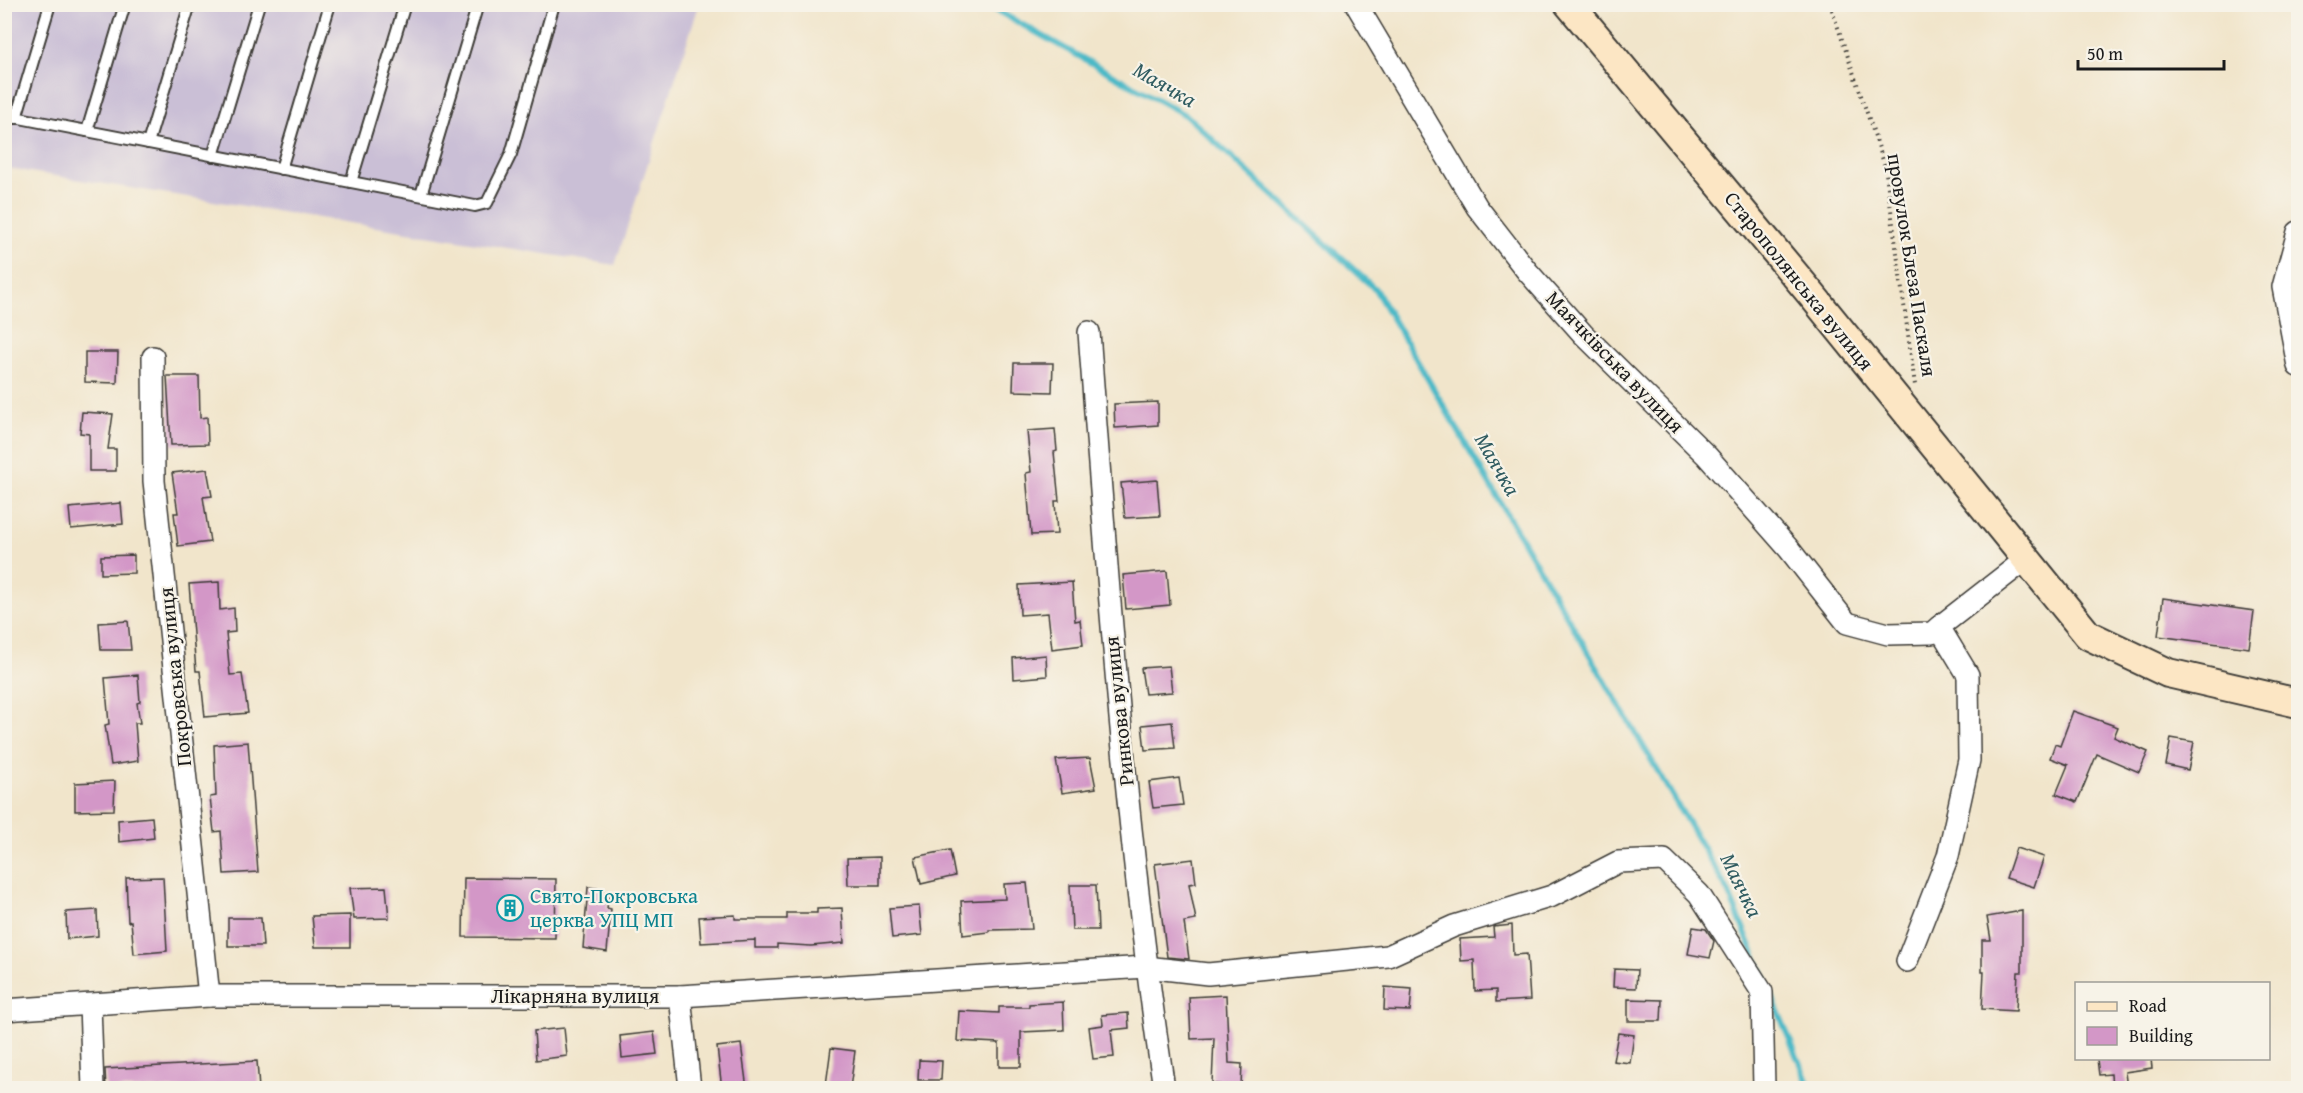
<svg xmlns="http://www.w3.org/2000/svg" width="2303" height="1093" viewBox="0 0 2303 1093" font-family="'Gentium Book Plus',serif">
<style>
.industrial{fill:#cabfd6}
.lines{fill:none;stroke-linecap:round;stroke-linejoin:round}
.stream{stroke:#4cb9c7;stroke-width:6}
.building{fill:#d397c7}
.lane-casing{stroke:#3c3a36;stroke-width:14}
.street-casing{stroke:#3c3a36;stroke-width:24}
.secondary-casing{stroke:#3c3a36;stroke-width:32}
.path{stroke:#3c3a36;stroke-width:4;stroke-dasharray:1.5 4.5;stroke-linecap:butt}
.lane{stroke:#fff;stroke-width:10}
.street{stroke:#fff;stroke-width:21}
.secondary{stroke:#fce6c4;stroke-width:28}
.labels{text-anchor:middle;stroke-width:4.5;stroke-linejoin:round;paint-order:stroke}
.street-label{font-size:21px;fill:#1c1c1c;stroke:#f7f3e8}
.culture-label{font-size:21px;fill:#0d838f;stroke:#f7f3e8;text-anchor:start}
.water-label{font-size:22px;font-style:italic;fill:#2f5b60;stroke:#f7f3e8}
</style>
<rect width="100%" height="100%" fill="#f7f3e8"/>
<filter id="ink" filterUnits="userSpaceOnUse"><feTurbulence type="fractalNoise" baseFrequency=".0167" numOctaves="2"/><feDisplacementMap in="SourceGraphic" scale="12" xChannelSelector="R" yChannelSelector="G"/><feConvolveMatrix kernelMatrix="1 2 1 2 8 2 1 2 1" color-interpolation-filters="sRGB"/></filter>
<filter id="wash" filterUnits="userSpaceOnUse"><feTurbulence type="fractalNoise" baseFrequency=".008" numOctaves="4" result="noise"/><feDisplacementMap in="SourceGraphic" scale="24" xChannelSelector="R" yChannelSelector="G"/><feGaussianBlur stdDeviation="1.35" result="paint"/><feColorMatrix in="noise" values="0 0 0 0 0 0 0 0 0 0 0 0 0 0 0 0 0 1.4 0 .05"/><feComposite in="paint" operator="in"/></filter>
<g filter="url(#wash)">
<rect width="100%" height="100%" fill="#f1e5cb"/>
<path class="industrial" d="M 4,5 L 699,5 L 615,265 L 5,168 Z"/>
<g class="lines">
<g class="stream">
<path d="M 985,4 L 1187,116 L 1375,289 L 1727,889 L 1765,980"/>
<path d="M 1770,992 L 1810,1088"/>
</g>
</g>
<g id="blocks">
<g class="building">
<path d="M 85,352 L 118,352 L 117,383 L 85,382 Z"/>
<path d="M 1014,363 L 1053,363 L 1052,392 L 1013,391 Z"/>
<path d="M 167,376 L 199,376 L 200,418 L 207,417 L 208,444 L 171,445 Z"/>
<path d="M 1158,402 L 1158,425 L 1115,428 L 1114,404 Z"/>
<path d="M 82,412 L 113,414 L 108,449 L 116,449 L 116,471 L 89,471 L 89,434 L 80,433 Z"/>
<path d="M 1055,429 L 1057,451 L 1054,452 L 1059,501 L 1055,501 L 1057,534 L 1031,535 L 1026,473 L 1031,472 L 1027,431 Z"/>
<path d="M 207,469 L 212,496 L 203,497 L 210,542 L 178,546 L 174,513 L 178,513 L 172,473 Z"/>
<path d="M 1157,480 L 1160,516 L 1125,518 L 1121,483 Z"/>
<path d="M 121,503 L 123,524 L 71,529 L 69,508 Z"/>
<path d="M 134,555 L 134,573 L 101,574 L 101,556 Z"/>
<path d="M 1167,571 L 1170,605 L 1126,609 L 1123,575 Z"/>
<path d="M 219,582 L 220,610 L 234,608 L 235,632 L 226,633 L 230,675 L 242,674 L 248,713 L 205,717 L 200,671 L 196,671 L 189,584 Z"/>
<path d="M 1072,582 L 1075,621 L 1080,620 L 1083,645 L 1052,649 L 1048,613 L 1020,615 L 1019,585 Z"/>
<path d="M 2163,598 L 2254,611 L 2249,648 L 2158,636 Z"/>
<path d="M 128,621 L 131,650 L 101,650 L 99,623 Z"/>
<path d="M 1046,655 L 1047,676 L 1014,679 L 1013,658 Z"/>
<path d="M 1169,666 L 1172,692 L 1145,694 L 1141,668 Z"/>
<path d="M 138,675 L 140,702 L 137,703 L 140,723 L 135,723 L 138,761 L 111,765 L 105,725 L 109,724 L 105,678 Z"/>
<path d="M 2073,711 L 2118,727 L 2114,737 L 2148,752 L 2139,772 L 2097,754 L 2077,802 L 2056,794 L 2068,765 L 2050,758 L 2055,744 L 2060,746 Z"/>
<path d="M 1172,722 L 1175,748 L 1145,750 L 1142,725 Z"/>
<path d="M 2171,738 L 2194,742 L 2188,770 L 2166,765 Z"/>
<path d="M 248,742 L 258,872 L 224,874 L 221,831 L 214,832 L 210,797 L 216,796 L 214,745 Z"/>
<path d="M 1090,758 L 1096,788 L 1062,793 L 1056,760 Z"/>
<path d="M 1179,778 L 1183,805 L 1153,808 L 1149,782 Z"/>
<path d="M 115,781 L 114,810 L 75,811 L 75,783 Z"/>
<path d="M 152,817 L 154,838 L 119,842 L 118,820 Z"/>
<path d="M 2016,848 L 2044,857 L 2034,887 L 2006,878 Z"/>
<path d="M 950,850 L 955,876 L 921,884 L 915,857 Z"/>
<path d="M 880,857 L 880,885 L 848,885 L 847,858 Z"/>
<path d="M 1193,859 L 1196,883 L 1189,884 L 1196,920 L 1184,922 L 1189,959 L 1167,957 L 1155,864 Z"/>
<path d="M 163,877 L 167,951 L 134,954 L 131,921 L 128,922 L 126,878 Z"/>
<path d="M 464,878 L 556,879 L 555,938 L 463,937 Z"/>
<path d="M 1027,883 L 1032,929 L 989,930 L 989,932 L 963,935 L 961,901 L 1005,899 L 1004,884 Z"/>
<path d="M 1070,885 L 1096,885 L 1098,930 L 1072,930 Z"/>
<path d="M 386,887 L 389,918 L 354,919 L 350,888 Z"/>
<path d="M 588,887 L 603,889 L 602,895 L 609,896 L 607,908 L 611,909 L 607,952 L 583,948 Z"/>
<path d="M 919,906 L 922,935 L 892,938 L 889,908 Z"/>
<path d="M 842,908 L 844,943 L 811,946 L 777,944 L 777,948 L 755,948 L 755,940 L 701,943 L 699,917 L 735,915 L 735,919 L 787,919 L 787,913 L 817,913 L 817,909 Z"/>
<path d="M 97,910 L 98,936 L 67,939 L 66,912 Z"/>
<path d="M 2022,911 L 2022,972 L 2018,972 L 2016,1011 L 1982,1009 L 1984,972 L 1982,972 L 1982,940 L 1991,940 L 1987,917 Z"/>
<path d="M 350,915 L 350,947 L 315,947 L 312,916 Z"/>
<path d="M 228,918 L 261,918 L 263,946 L 228,946 Z"/>
<path d="M 1512,925 L 1513,955 L 1527,954 L 1530,1000 L 1496,1002 L 1496,990 L 1475,991 L 1474,960 L 1461,961 L 1460,939 L 1494,937 L 1493,927 Z"/>
<path d="M 1693,927 L 1706,929 L 1714,941 L 1710,958 L 1688,954 Z"/>
<path d="M 1614,969 L 1637,970 L 1636,988 L 1613,987 Z"/>
<path d="M 1385,987 L 1412,989 L 1410,1011 L 1384,1010 Z"/>
<path d="M 1226,995 L 1229,1063 L 1242,1064 L 1241,1086 L 1212,1084 L 1214,1038 L 1191,1039 L 1189,997 Z"/>
<path d="M 1628,999 L 1662,1000 L 1661,1021 L 1628,1021 Z"/>
<path d="M 1063,1002 L 1064,1030 L 1021,1032 L 1021,1067 L 999,1067 L 999,1043 L 957,1041 L 959,1011 L 999,1013 L 999,1007 L 1029,1007 L 1029,1004 Z"/>
<path d="M 1128,1013 L 1129,1028 L 1111,1030 L 1114,1057 L 1093,1059 L 1089,1027 L 1103,1025 L 1102,1015 Z"/>
<path d="M 564,1028 L 567,1056 L 536,1060 L 534,1031 Z"/>
<path d="M 654,1032 L 657,1054 L 622,1058 L 620,1036 Z"/>
<path d="M 1618,1033 L 1634,1035 L 1630,1063 L 1613,1061 Z"/>
<path d="M 741,1044 L 747,1089 L 722,1089 L 717,1047 Z"/>
<path d="M 831,1048 L 855,1051 L 850,1088 L 826,1085 Z"/>
<path d="M 2097,1059 L 2151,1059 L 2152,1068 L 2125,1072 L 2127,1089 L 2112,1089 L 2111,1074 L 2099,1075 Z"/>
<path d="M 919,1060 L 942,1061 L 941,1080 L 918,1080 Z"/>
<path d="M 257,1061 L 259,1089 L 106,1089 L 105,1069 Z"/>
</g>
</g>
</g>
<g filter="url(#ink)">
<use href="#blocks" fill-opacity="0" stroke="#3c3a36" stroke-width="1.5"/>
<g class="lines">
<defs>
<g id="lane">
<path d="M 4,115 L 475,206 L 487,203 L 511,154 L 554,4"/>
<path d="M 16,118 L 50,4"/>
<path d="M 87,131 L 125,4"/>
<path d="M 148,143 L 190,4"/>
<path d="M 213,156 L 259,4"/>
<path d="M 281,169 L 330,4"/>
<path d="M 351,182 L 405,4"/>
<path d="M 421,195 L 478,4"/>
</g>
<g id="street">
<path d="M 1356,4 L 1477,207 L 1527,271 L 1583,334 L 1707,456 L 1789,549 L 1847,623 L 1888,634 L 1932,633 L 1939,627"/>
<path d="M 2298,232 L 2283,287 L 2298,366"/>
<path d="M 1089,332 C 1108,585 1126,838 1164,1088"/>
<path d="M 153,357 L 154,481 L 209,996"/>
<path d="M 1907,961 L 1948,856 L 1969,760 L 1968,675 L 1939,627 L 2025,560"/>
<path d="M 680,996 L 690,1088"/>
<path d="M 90,1005 L 93,1088"/>
<path d="M 4,1010 L 209,996 L 680,996 L 1146,967 L 1208,974 L 1388,956 L 1454,926 L 1552,896 L 1618,862 L 1664,860 L 1699,894 L 1762,992 L 1764,1088"/>
</g>
<path id="secondary" d="M 1569,4 L 1811,294 L 2088,635 L 2168,673 L 2298,703"/>
</defs>
<use href="#lane" class="lane-casing"/>
<use href="#street" class="street-casing"/>
<use href="#secondary" class="secondary-casing"/>
<path class="path" d="M 1830,4 L 1885,166 L 1915,385"/>
<use href="#lane" class="lane"/>
<use href="#street" class="street"/>
<use href="#secondary" class="secondary"/>
</g>
</g>
<defs>
<symbol id="building-ring" viewBox="-11 -11 22 22"><circle r="9.5" fill="#f7f3e8" stroke="#0f9aa8" stroke-width="1.5"/><path d="M-4-6H4V6H1V3H-1V6H-4ZM-2.5-4.3h1.7v1.8h-1.7ZM.8-4.3h1.7v1.8H.8ZM-2.5-1h1.7V.8h-1.7ZM.8-1h1.7V.8H.8Z" fill="#0f9aa8"/></symbol>
</defs>
<g fill-rule="evenodd">
<use href="#building-ring" x="495" y="893" width="30" height="30"/>
</g>
<g class="labels">
<g class="street-label">
<text transform="translate(1912 265) rotate(81)" y="7">провулок Блеза Паскаля</text>
<text transform="translate(1799 281) rotate(51)" y="7">Старополянська вулиця</text>
<text transform="translate(1615 362) rotate(46)" y="7">Маячківська вулиця</text>
<text transform="translate(175 677) rotate(-96)" y="7">Покровська вулиця</text>
<text transform="translate(1119 711) rotate(-96)" y="7">Ринкова вулиця</text>
<text x="575" y="1003">Лікарняна вулиця</text>
</g>
<g class="culture-label">
<text x="530" y="903">Свято-Покровська<tspan x="530" dy="24">церква УПЦ МП</tspan></text>
</g>
<g class="water-label">
<text transform="translate(1165 84) rotate(30)" y="8">Маячка</text>
<text transform="translate(1498 464) rotate(60)" y="8">Маячка</text>
<text transform="translate(1742 885) rotate(64)" y="8">Маячка</text>
</g>
</g>
<rect width="2303" height="1093" fill="none" stroke="#f7f3e8" stroke-width="24"/>
<rect x="2075" y="982" width="195" height="78" fill="#f7f3e8" stroke="#9f9d96" stroke-width="1.5"/>
<rect x="2087" y="1002" width="30" height="9" fill="#fce6c4" stroke="#9f9d96" stroke-width="1.5"/>
<text x="2129" y="1012" font-size="18" fill="#1c1c1c">Road</text>
<rect x="2087" y="1027" width="30" height="18" fill="#d397c7" stroke="#9f9d96" stroke-width="1.5"/>
<text x="2129" y="1042" font-size="18" fill="#1c1c1c">Building</text>
<path d="M2078 60v9h146v-9" fill="none" stroke="#1c1c1c" stroke-width="3"/>
<text x="2087" y="60" font-size="18" fill="#1c1c1c" stroke="#f7f3e8" stroke-width="4.5" paint-order="stroke">50 m</text>
</svg>
